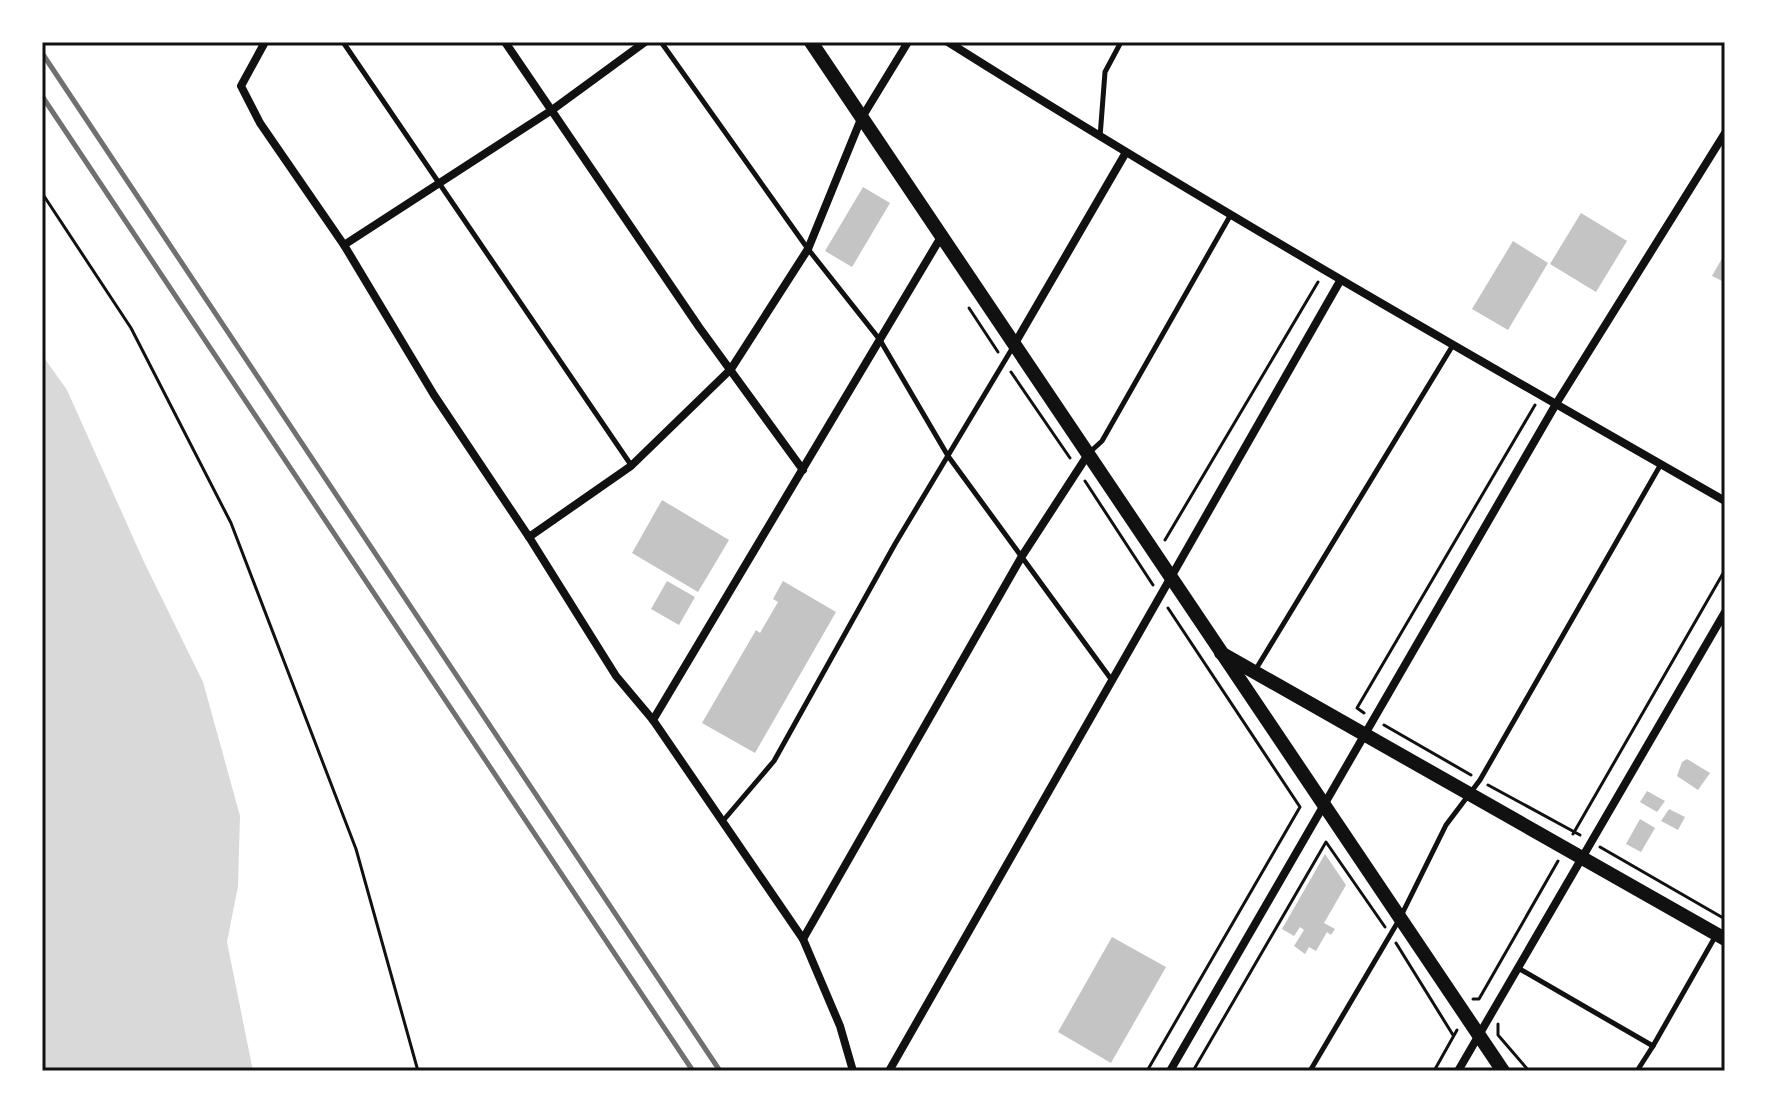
<svg xmlns="http://www.w3.org/2000/svg" width="1767" height="1113" viewBox="0 0 1767 1113" font-family="'DM Sans',sans-serif">
<style>
.water{fill:#d9d9d9}
.building{fill:#c4c4c4}
.lines{fill:none;stroke-linecap:round;stroke-linejoin:round}
.path{stroke:#111;stroke-width:3}
.service{stroke:#111;stroke-width:5}
.minor{stroke:#111;stroke-width:8}
.secondary{stroke:#111;stroke-width:14}
.rail{stroke:#707070;stroke-width:5}
.neatline{fill:none;stroke:#111;stroke-width:3}
</style>
<rect width="100%" height="100%" fill="#fff"/>
<path class="water" d="M 42,355 L 67,390 L 144,562 L 203,682 L 240,816 L 238,886 L 227,942 L 253,1071 L 42,1071 Z"/>
<g class="building">
<path d="M 863,187 L 890,203 L 852,267 L 825,251 Z"/>
<path d="M 1581,213 L 1627,241 L 1596,292 L 1550,264 Z"/>
<path d="M 1513,241 L 1548,263 L 1508,330 L 1472,309 Z"/>
<path d="M 1725,253 L 1725,280 L 1724,282 L 1712,276 Z"/>
<path d="M 662,500 L 729,540 L 698,592 L 632,553 Z"/>
<path d="M 667,581 L 695,597 L 679,625 L 651,609 Z"/>
<path d="M 783,581 L 836,612 L 755,753 L 702,723 L 756,630 L 760,633 L 778,602 L 773,599 Z"/>
<path d="M 1687,759 L 1710,773 L 1698,790 L 1677,776 L 1682,762 Z"/>
<path d="M 1647,791 L 1665,801 L 1657,812 L 1640,802 Z"/>
<path d="M 1669,809 L 1685,817 L 1678,830 L 1661,821 Z"/>
<path d="M 1640,819 L 1655,828 L 1641,852 L 1626,844 Z"/>
<path d="M 1325,854 L 1346,885 L 1324,923 L 1335,929 L 1331,935 L 1327,932 L 1316,951 L 1309,947 L 1305,954 L 1294,946 L 1304,930 L 1300,927 L 1294,936 L 1282,929 Z"/>
<path d="M 1112,937 L 1166,967 L 1111,1063 L 1058,1032 Z"/>
</g>
<g class="lines">
<g class="path">
<path d="M 42,193 L 131,328 L 231,523 L 356,849 L 418,1071"/>
<path d="M 969,308 L 998,352"/>
<path d="M 1011,372 L 1070,458"/>
<path d="M 1085,481 L 1153,585"/>
<path d="M 1165,540 L 1318,282"/>
<path d="M 1364,713 L 1357,708 L 1535,405"/>
<path d="M 1384,725 L 1471,775"/>
<path d="M 1488,785 L 1580,835"/>
<path d="M 1573,834 L 1725,570"/>
<path d="M 1600,847 L 1725,919"/>
<path d="M 1396,943 L 1453,1035"/>
<path d="M 1473,999 L 1479,999 L 1558,861"/>
<path d="M 1498,1024 L 1498,1035 L 1529,1071"/>
<path d="M 1147,1071 L 1300,807 L 1168,608"/>
<path d="M 1193,1071 L 1326,842 L 1385,927"/>
<path d="M 1434,1071 L 1457,1030"/>
</g>
<g class="service">
<path d="M 343,42 L 631,465"/>
<path d="M 661,42 L 808,249 L 880,340 L 948,456 L 1111,679"/>
<path d="M 1100,137 L 1105,72 L 1121,42"/>
<path d="M 1090,452 L 1102,441 L 1230,216"/>
<path d="M 1256,669 L 1453,345"/>
<path d="M 722,822 L 774,761 L 895,544 L 1013,347"/>
<path d="M 1518,968 L 1653,1046 L 1715,937"/>
<path d="M 1310,1071 L 1399,920 L 1446,825 L 1480,780 L 1661,464"/>
<path d="M 1637,1071 L 1653,1046"/>
</g>
<g class="minor">
<path d="M 265,42 L 241,86 L 260,123 L 344,245 L 434,395 L 529,537 L 616,676 L 653,720 L 803,939 L 840,1026 L 853,1071"/>
<path d="M 505,42 L 699,327 L 803,470"/>
<path d="M 948,42 C 1202,202 1463,351 1725,501"/>
<path d="M 344,245 L 552,110 L 645,42"/>
<path d="M 1014,345 L 1125,154"/>
<path d="M 529,537 L 631,466 L 731,369 L 808,249 L 861,119 L 908,42"/>
<path d="M 653,720 L 941,237"/>
<path d="M 803,939 L 1022,556 L 1087,456"/>
<path d="M 889,1071 L 1340,281"/>
<path d="M 1170,1071 L 1556,404 L 1725,133"/>
<path d="M 1458,1071 L 1725,612"/>
</g>
<g class="secondary">
<path d="M 811,42 L 1503,1071"/>
<path d="M 1221,653 L 1725,939"/>
</g>
<g class="rail">
<path d="M 42,53 L 720,1071"/>
<path d="M 42,96 L 693,1071"/>
</g>
</g>
<rect width="1767" height="1113" fill="none" stroke="#ffffff" stroke-width="88"/>
<rect x="44" y="44" width="1679" height="1025" class="neatline"/>
</svg>
